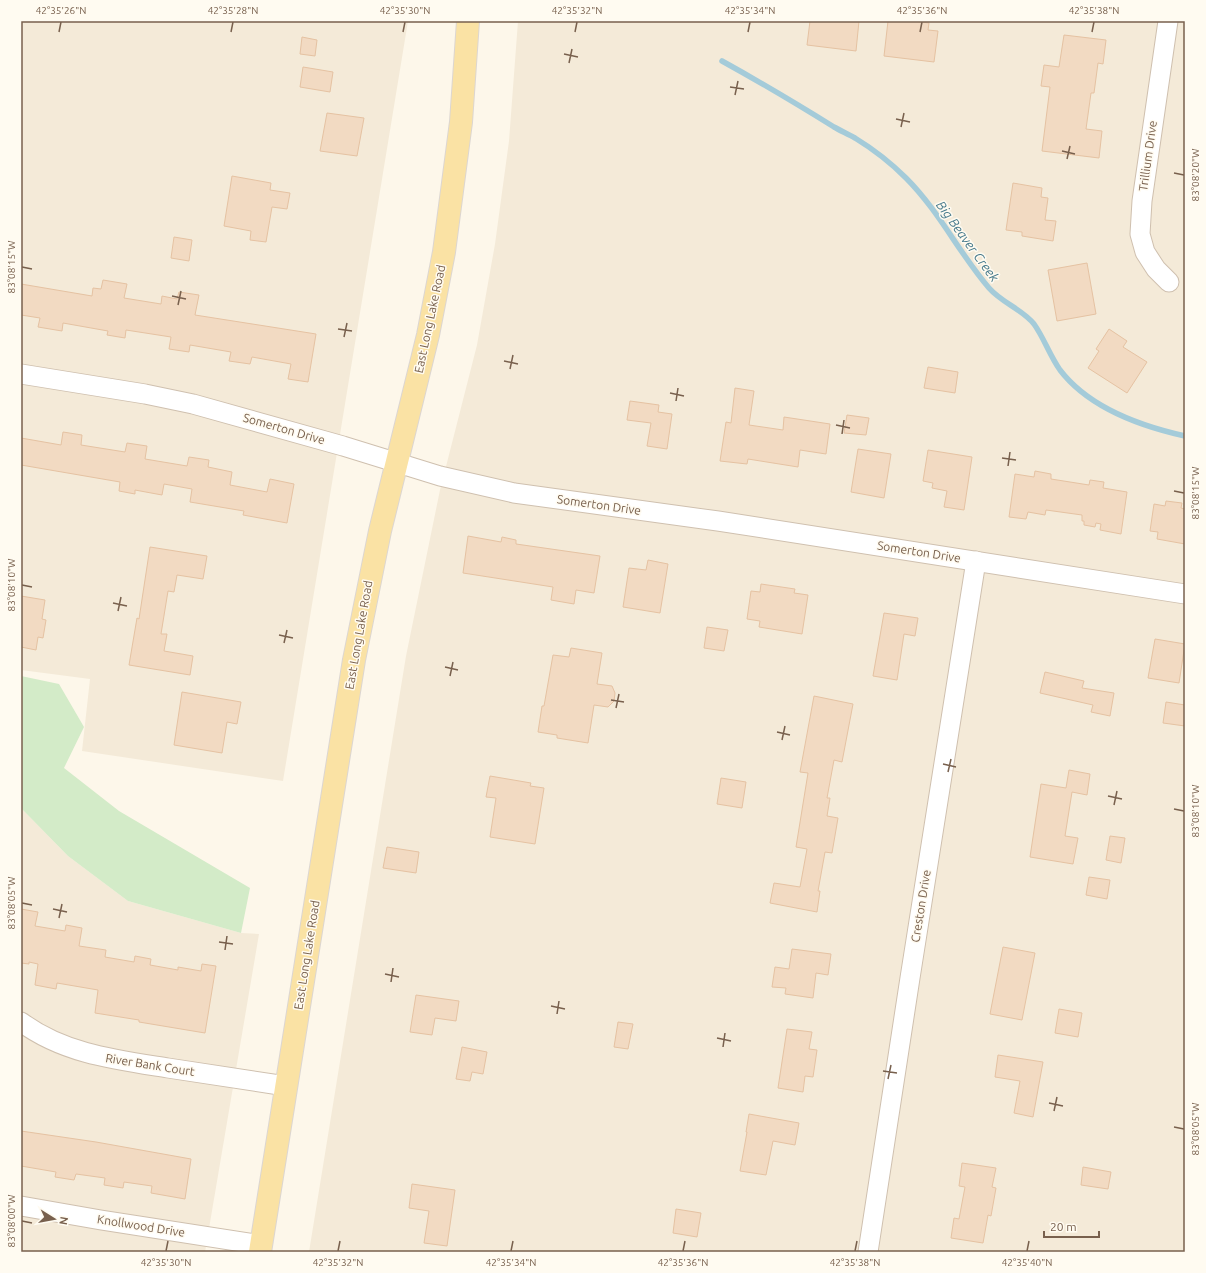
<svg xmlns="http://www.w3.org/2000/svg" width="1206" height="1273" viewBox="0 0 1206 1273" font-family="Ubuntu,sans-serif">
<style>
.residential{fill:#f4ead8}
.green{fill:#d3ebc8}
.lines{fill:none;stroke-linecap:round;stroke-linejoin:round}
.stream{stroke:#a4cbd9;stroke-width:5.5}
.building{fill:#f2dac2;stroke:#e5c2a2}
.minor-casing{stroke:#cfc0af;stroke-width:21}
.major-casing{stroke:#dcd6d1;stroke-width:24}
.minor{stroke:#fff;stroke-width:19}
.major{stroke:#fae2a4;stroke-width:22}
.ticks{fill:none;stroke:#78604d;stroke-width:1.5}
.labels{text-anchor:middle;stroke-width:3;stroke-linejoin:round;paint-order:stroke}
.street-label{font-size:12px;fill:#78604d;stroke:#fffbf1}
.water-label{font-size:13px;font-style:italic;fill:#46798b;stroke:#fffbf1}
.neatline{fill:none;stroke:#78604d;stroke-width:1.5}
.ticks-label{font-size:10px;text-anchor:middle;fill:#78604d}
</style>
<rect width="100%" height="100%" fill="#fdf7ea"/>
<g class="residential">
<path d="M 21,21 L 408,21 L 283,781 L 82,751 L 90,679 L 21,670 Z"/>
<path d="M 518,21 L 1185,21 L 1185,1252 L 309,1252 L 406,656 L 440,490 L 477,345 L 495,244 L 509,141 Z"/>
<path d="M 21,808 L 68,856 L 128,901 L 241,933 L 259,934 L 205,1252 L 21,1252 Z"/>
</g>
<path class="green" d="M 21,676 L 59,684 L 84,727 L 64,768 L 119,811 L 250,888 L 241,933 L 128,901 L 68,856 L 21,808 Z"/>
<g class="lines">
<path class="stream" d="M 722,61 C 760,82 797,104 834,127 C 841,131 848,134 855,138 C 873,149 891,163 906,178 C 939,211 959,253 989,288 C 1002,303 1022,309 1034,324 C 1044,338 1050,356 1060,370 C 1089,408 1140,426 1185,436"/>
</g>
<g class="building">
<path d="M 810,21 L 859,21 L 856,51 L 807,45 Z"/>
<path d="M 888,21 L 914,21 L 929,23 L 928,30 L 938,31 L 934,62 L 884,56 Z"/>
<path d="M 1064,35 L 1106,40 L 1103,64 L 1098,63 L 1094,93 L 1091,93 L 1086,129 L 1102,131 L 1099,158 L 1042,151 L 1050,87 L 1041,86 L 1044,65 L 1059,67 Z"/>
<path d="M 302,37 L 317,40 L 315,56 L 300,54 Z"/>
<path d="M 303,67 L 333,72 L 330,92 L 300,87 Z"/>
<path d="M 327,113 L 364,118 L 357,156 L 320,151 Z"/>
<path d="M 232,176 L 271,183 L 270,190 L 290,193 L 287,209 L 272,207 L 266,242 L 250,240 L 251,231 L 224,226 Z"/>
<path d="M 1013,183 L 1042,188 L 1041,197 L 1048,198 L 1045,220 L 1056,221 L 1053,241 L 1022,236 L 1022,232 L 1006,230 Z"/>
<path d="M 174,237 L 192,240 L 189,261 L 171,258 Z"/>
<path d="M 1087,263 L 1096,314 L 1057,321 L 1048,270 Z"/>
<path d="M 103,280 L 127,284 L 124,298 L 161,304 L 162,296 L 177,299 L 179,292 L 199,295 L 195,315 L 316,334 L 308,382 L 288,379 L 291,364 L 252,357 L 250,364 L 229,361 L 231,352 L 190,345 L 189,352 L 169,349 L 171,337 L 126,330 L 125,338 L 107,335 L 108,331 L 63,323 L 62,331 L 38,327 L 40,318 L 21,315 L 21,284 L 92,296 L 93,288 L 101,289 Z"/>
<path d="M 1109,329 L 1127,341 L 1123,347 L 1147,362 L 1127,393 L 1088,368 L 1099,351 L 1096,349 Z"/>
<path d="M 928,367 L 958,372 L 955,393 L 924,388 Z"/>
<path d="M 735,388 L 754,391 L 749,425 L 783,430 L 784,417 L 830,424 L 826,454 L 800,450 L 798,467 L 748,459 L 747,464 L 720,461 L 726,422 L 731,423 Z"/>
<path d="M 630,401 L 659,405 L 658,412 L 672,414 L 667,449 L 647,446 L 651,423 L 627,420 Z"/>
<path d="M 847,415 L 869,418 L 866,435 L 844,433 Z"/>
<path d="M 63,432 L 82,435 L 81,445 L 125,452 L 127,443 L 147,446 L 145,459 L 187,466 L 189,457 L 209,460 L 208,467 L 232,472 L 230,485 L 267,492 L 270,479 L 294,484 L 287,523 L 243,515 L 244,511 L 190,502 L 192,489 L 164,484 L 162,495 L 135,490 L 135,494 L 119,491 L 120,482 L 21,465 L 21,438 L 61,445 Z"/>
<path d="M 858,449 L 891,454 L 884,498 L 851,492 Z"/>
<path d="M 928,450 L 972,457 L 964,510 L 944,507 L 947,491 L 932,488 L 933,483 L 923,481 Z"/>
<path d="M 1035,471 L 1051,474 L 1051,479 L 1089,485 L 1090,480 L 1104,482 L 1103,488 L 1127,492 L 1121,534 L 1100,530 L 1101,524 L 1096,523 L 1095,527 L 1084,525 L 1084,521 L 1082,521 L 1082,515 L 1046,510 L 1045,515 L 1028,512 L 1026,519 L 1009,517 L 1015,474 L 1034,477 Z"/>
<path d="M 1166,501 L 1182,503 L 1181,508 L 1185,509 L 1185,544 L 1157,539 L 1158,532 L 1150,531 L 1154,504 L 1165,506 Z"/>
<path d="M 468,536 L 501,542 L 502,537 L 516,540 L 516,544 L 600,556 L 594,593 L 576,590 L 574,604 L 551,600 L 553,587 L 463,573 Z"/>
<path d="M 150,547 L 207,556 L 203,579 L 177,575 L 174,592 L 168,591 L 161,634 L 167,634 L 164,651 L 193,656 L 190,675 L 129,665 L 137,618 L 139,619 Z"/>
<path d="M 648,560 L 668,564 L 660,613 L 623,607 L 629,568 L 646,570 Z"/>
<path d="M 761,584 L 795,589 L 794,593 L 808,595 L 802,634 L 759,627 L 760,621 L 747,619 L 751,591 L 760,592 Z"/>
<path d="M 21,596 L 45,600 L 42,619 L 46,620 L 43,638 L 38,637 L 36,650 L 21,647 Z"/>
<path d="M 884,613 L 918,618 L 915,636 L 904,634 L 897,680 L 873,676 Z"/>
<path d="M 707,627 L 728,630 L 724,651 L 704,648 Z"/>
<path d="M 1155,639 L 1185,644 L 1179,683 L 1148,678 Z"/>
<path d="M 571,648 L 602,653 L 597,684 L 612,686 L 615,693 L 614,701 L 608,707 L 594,705 L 588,743 L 557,738 L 557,735 L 538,732 L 542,706 L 544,706 L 553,655 L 569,657 Z"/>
<path d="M 1045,672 L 1084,681 L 1082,688 L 1114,693 L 1110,716 L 1091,712 L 1093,705 L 1040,693 Z"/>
<path d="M 182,692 L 241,702 L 237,724 L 227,722 L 222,753 L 174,745 Z"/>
<path d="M 814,696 L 853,704 L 842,762 L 834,760 L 827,798 L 830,798 L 827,816 L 838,818 L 832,853 L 825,852 L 818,891 L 820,891 L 817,912 L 770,903 L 774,883 L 800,887 L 807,849 L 796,847 L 808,773 L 800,772 Z"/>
<path d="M 1166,702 L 1185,705 L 1185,726 L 1163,723 Z"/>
<path d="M 1069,770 L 1090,774 L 1087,795 L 1072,792 L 1065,836 L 1078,838 L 1073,864 L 1030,857 L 1041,784 L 1066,788 Z"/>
<path d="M 490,776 L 531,783 L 530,786 L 544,788 L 535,844 L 490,837 L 496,798 L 486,797 Z"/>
<path d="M 721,778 L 746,782 L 742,808 L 717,804 Z"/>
<path d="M 1110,836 L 1125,838 L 1121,863 L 1106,860 Z"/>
<path d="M 387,847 L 419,852 L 416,873 L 383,868 Z"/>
<path d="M 1089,877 L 1110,880 L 1107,899 L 1086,895 Z"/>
<path d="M 21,909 L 38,912 L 35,926 L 65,931 L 66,925 L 82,928 L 79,946 L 106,950 L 105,957 L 134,962 L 135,956 L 151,959 L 150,965 L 178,970 L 178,967 L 201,971 L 202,964 L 216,966 L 205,1033 L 139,1022 L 139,1020 L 95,1013 L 98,990 L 57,983 L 56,989 L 35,985 L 38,964 L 29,962 L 29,964 L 21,963 Z"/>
<path d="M 1003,947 L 1035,953 L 1022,1020 L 990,1014 Z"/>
<path d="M 792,949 L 831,954 L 828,975 L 816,973 L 813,998 L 785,994 L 786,988 L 772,987 L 775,967 L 789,969 Z"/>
<path d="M 416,995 L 459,1001 L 456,1021 L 435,1018 L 432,1035 L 410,1032 Z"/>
<path d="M 1059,1009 L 1082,1013 L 1078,1037 L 1055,1033 Z"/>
<path d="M 618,1022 L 633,1024 L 628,1049 L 614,1047 Z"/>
<path d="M 787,1029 L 812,1032 L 809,1049 L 817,1050 L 813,1077 L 805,1076 L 803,1092 L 778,1088 Z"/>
<path d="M 462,1047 L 487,1052 L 483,1074 L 472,1072 L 470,1081 L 456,1079 Z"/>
<path d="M 998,1055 L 1043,1062 L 1033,1117 L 1014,1113 L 1020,1081 L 995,1077 Z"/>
<path d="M 749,1114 L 799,1123 L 795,1145 L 773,1141 L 766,1175 L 740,1171 L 747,1132 L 746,1132 Z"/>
<path d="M 21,1131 L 96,1142 L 191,1159 L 185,1199 L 151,1193 L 152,1186 L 124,1182 L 123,1188 L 104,1185 L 105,1178 L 76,1174 L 74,1180 L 55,1177 L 56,1172 L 21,1166 Z"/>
<path d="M 962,1163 L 996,1168 L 992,1187 L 996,1188 L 991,1216 L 988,1215 L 983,1243 L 951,1238 L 954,1218 L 959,1219 L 965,1187 L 959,1186 Z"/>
<path d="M 1083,1167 L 1111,1172 L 1108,1189 L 1081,1185 Z"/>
<path d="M 412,1184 L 455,1190 L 447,1246 L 424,1243 L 429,1211 L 409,1208 Z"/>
<path d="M 676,1209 L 701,1213 L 697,1237 L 673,1233 Z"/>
</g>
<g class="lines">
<defs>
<g id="minor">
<path d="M 1168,21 L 1142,201 L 1140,234 L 1145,252 L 1156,269 L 1169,282"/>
<path d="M 21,374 L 145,394 L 193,404 L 343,446 L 440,476 L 514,493 L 718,521 L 1185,594"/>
<path d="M 21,1022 C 64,1054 117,1060 168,1068 C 208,1074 247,1080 286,1086"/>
<path d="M 21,1206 L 101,1220 L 262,1245"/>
<path d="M 868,1252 L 910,978 L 976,561"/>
</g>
<path id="major" d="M 260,1252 L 354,660 L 380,531 L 428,335 L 444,252 L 461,122 L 468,21"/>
</defs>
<use href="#minor" class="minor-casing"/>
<use href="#major" class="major-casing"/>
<use href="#minor" class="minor"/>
<use href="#major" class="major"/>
</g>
<path class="ticks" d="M 59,32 L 61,22M 231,32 L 233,22M 403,32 L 405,22M 575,32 L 577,22M 748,32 L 750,22M 920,32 L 922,22M 1092,32 L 1094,22M 564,54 L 578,57M 569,63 L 572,49M 730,87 L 744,89M 735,95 L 738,81M 896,119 L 910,122M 901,127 L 904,113M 1062,151 L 1075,154M 1067,159 L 1070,146M 1174,173 L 1184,175M 22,267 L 32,269M 172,296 L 186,299M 178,305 L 181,291M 338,329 L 352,331M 344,337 L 347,323M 504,361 L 518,364M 510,369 L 513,355M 670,393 L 684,396M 676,401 L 678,388M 836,425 L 850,428M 842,434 L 844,420M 1002,458 L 1016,460M 1008,466 L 1010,452M 1174,491 L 1184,493M 22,585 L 32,587M 113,603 L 127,606M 118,611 L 121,597M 279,635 L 293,638M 284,643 L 287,630M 445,667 L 458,670M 450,676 L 453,662M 611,700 L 624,702M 616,708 L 619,694M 777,732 L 790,735M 782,740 L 785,726M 943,764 L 956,767M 948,772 L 951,759M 1108,796 L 1122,799M 1114,805 L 1117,791M 1174,809 L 1184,811M 22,903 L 32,905M 53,909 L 67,912M 59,918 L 62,904M 219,942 L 233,944M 225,950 L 227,936M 385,974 L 399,977M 391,982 L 393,968M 551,1006 L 565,1009M 557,1014 L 559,1001M 717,1038 L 731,1041M 723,1047 L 725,1033M 883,1071 L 897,1073M 888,1079 L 891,1065M 1049,1103 L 1063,1106M 1054,1111 L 1057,1097M 1174,1127 L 1184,1129M 22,1221 L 32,1223M 166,1251 L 168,1241M 338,1251 L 340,1241M 511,1251 L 513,1241M 683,1251 L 685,1241M 855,1251 L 857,1241M 1027,1251 L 1029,1241"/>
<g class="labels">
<g class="street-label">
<text transform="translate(1148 156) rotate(-82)" y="4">Trillium Drive</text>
<text transform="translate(430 319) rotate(-78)" y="4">East Long Lake Road</text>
<text transform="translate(284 429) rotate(16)" y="4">Somerton Drive</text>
<text transform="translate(599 505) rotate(8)" y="4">Somerton Drive</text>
<text transform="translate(919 552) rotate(9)" y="4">Somerton Drive</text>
<text transform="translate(359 635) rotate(-80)" y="4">East Long Lake Road</text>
<text transform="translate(921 906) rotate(-81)" y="4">Creston Drive</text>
<text transform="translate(307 955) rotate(-81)" y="4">East Long Lake Road</text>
<text transform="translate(150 1065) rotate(9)" y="4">River Bank Court</text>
<text transform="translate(141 1226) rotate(9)" y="4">Knollwood Drive</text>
</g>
<g class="water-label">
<text transform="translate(968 241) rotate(54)" y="5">Big Beaver Creek</text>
</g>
</g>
<rect width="1206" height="1273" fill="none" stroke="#fffbf1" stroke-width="44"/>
<g transform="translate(54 1219) rotate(101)" stroke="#fffbf1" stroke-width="3" paint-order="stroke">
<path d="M0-3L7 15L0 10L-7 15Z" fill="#78604d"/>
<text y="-6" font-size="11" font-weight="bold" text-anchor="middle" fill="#78604d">N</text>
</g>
<path d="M1044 1231v6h55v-6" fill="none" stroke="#78604d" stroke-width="2"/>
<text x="1050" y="1231" font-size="12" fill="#78604d" stroke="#fffbf1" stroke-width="3" paint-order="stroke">20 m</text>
<rect x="22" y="22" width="1162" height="1229" class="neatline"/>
<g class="ticks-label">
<text x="61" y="14">42°35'26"N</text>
<text x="233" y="14">42°35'28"N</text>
<text x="405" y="14">42°35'30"N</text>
<text x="577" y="14">42°35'32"N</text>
<text x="750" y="14">42°35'34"N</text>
<text x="922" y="14">42°35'36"N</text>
<text x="1094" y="14">42°35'38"N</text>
<text transform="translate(1195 175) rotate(-90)" y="4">83°08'20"W</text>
<text transform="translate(11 267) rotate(-90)" y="4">83°08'15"W</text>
<text transform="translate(1195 493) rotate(-90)" y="4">83°08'15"W</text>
<text transform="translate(11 585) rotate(-90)" y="4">83°08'10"W</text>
<text transform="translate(1195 811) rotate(-90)" y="4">83°08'10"W</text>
<text transform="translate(11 903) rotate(-90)" y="4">83°08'05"W</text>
<text transform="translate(1195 1129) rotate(-90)" y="4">83°08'05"W</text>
<text transform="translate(11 1221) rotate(-90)" y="4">83°08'00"W</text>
<text x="166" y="1266">42°35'30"N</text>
<text x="338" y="1266">42°35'32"N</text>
<text x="511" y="1266">42°35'34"N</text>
<text x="683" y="1266">42°35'36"N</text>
<text x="855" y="1266">42°35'38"N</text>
<text x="1027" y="1266">42°35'40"N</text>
</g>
</svg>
